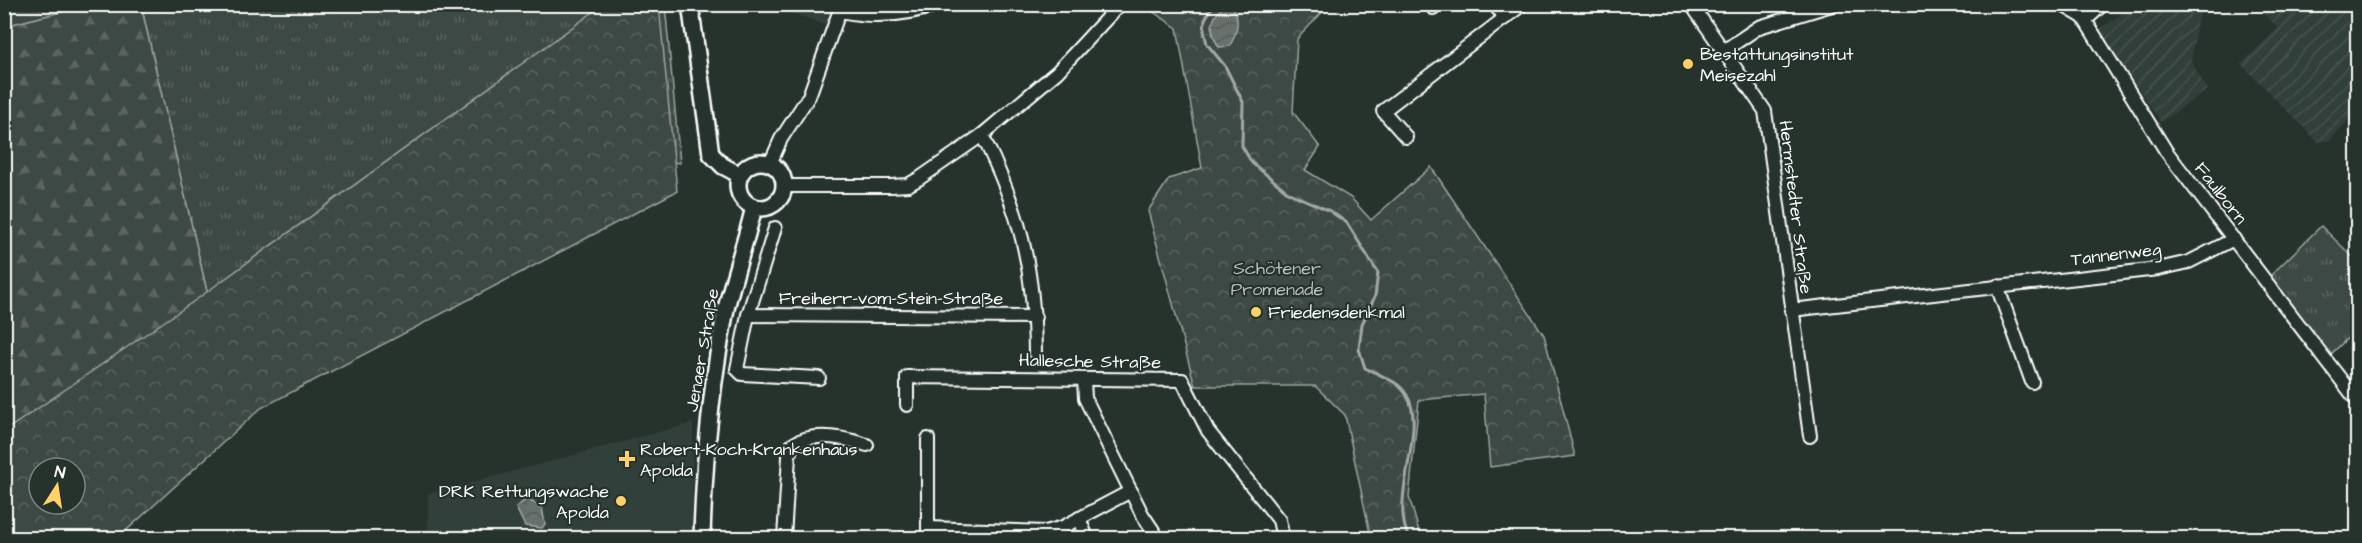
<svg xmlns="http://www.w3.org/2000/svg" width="2362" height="543" viewBox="0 0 2362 543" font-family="'Architects Daughter',sans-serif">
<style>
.built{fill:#333f3a}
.industrial{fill:url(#industrial-furrows)}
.grass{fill:url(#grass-tufts);stroke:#9ea4a2;stroke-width:1.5}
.forest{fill:url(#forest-firs);stroke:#9ea4a2;stroke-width:1.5}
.park{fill:url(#park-crowns);stroke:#9ea4a2;stroke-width:1.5;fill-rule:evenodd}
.water{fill:url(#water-waves);stroke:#a4a9a7;stroke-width:1.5}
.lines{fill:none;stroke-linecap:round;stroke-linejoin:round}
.stream{stroke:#a4a9a7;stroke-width:3}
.minor-casing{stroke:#fff;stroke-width:16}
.major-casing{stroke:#fff;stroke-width:20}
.minor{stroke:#26332d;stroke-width:12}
.major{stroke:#26332d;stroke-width:15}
.poi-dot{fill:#ffd166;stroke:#26332d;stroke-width:2}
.labels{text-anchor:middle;stroke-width:4.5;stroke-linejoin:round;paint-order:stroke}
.poi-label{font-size:18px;fill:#fff;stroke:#26332d;text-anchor:start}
.street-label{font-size:18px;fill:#fff;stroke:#26332d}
.park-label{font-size:18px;fill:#bbbfbe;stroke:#26332d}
</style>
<defs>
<pattern id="industrial-furrows" width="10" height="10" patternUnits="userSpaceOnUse" patternTransform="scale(1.5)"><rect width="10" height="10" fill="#333f3a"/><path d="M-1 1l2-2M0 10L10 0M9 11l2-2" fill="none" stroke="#47524e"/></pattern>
<pattern id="grass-tufts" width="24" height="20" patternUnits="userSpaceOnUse" patternTransform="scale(1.5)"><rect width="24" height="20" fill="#3e4944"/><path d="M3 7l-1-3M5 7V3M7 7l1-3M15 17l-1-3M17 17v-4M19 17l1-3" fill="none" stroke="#5b6460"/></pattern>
<pattern id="forest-firs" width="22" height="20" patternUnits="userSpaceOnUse" patternTransform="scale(1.5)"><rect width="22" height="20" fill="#3e4944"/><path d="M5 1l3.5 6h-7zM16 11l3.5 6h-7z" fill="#5b6460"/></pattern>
<pattern id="park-crowns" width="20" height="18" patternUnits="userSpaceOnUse" patternTransform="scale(1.5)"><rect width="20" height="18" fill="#3e4944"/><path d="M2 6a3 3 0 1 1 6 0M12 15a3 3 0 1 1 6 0" fill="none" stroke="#5b6460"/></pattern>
<pattern id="water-waves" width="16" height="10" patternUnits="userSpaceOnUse" patternTransform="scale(1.5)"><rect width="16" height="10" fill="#67706c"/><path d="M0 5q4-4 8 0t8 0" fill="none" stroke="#575a59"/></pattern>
</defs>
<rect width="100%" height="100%" fill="#26332d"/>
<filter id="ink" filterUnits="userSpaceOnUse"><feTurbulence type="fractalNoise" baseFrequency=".0167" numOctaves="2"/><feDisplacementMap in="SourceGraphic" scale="12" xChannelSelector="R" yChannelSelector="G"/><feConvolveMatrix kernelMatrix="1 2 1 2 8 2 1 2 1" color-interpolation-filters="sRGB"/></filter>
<g filter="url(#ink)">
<g class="built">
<path d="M 771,5 L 836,5 L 828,26 Z"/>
<path d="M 693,423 L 692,538 L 428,538 L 428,494 Z"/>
</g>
<g class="industrial">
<path d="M 2138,5 L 2205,5 L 2197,21 L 2191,61 L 2207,90 L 2161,122 L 2099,30 L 2122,13 Z"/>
<path d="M 2255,5 L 2357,5 L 2357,111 L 2329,141 L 2318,142 L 2241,64 L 2278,28 Z"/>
</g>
<g class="grass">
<path d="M 5,5 L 89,5 L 5,26 Z"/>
<path d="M 141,5 L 665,5 L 680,163 L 543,146 L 225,370 Z"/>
<path d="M 2321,226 L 2357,261 L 2357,329 L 2326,359 L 2266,280 Z"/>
</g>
<path class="forest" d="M 89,5 L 141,5 L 225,370 L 5,471 L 5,26 Z"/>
<g class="park">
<path d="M 603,5 L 659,5 L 677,191 L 261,408 L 118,538 L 5,538 L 5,431 L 197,299 ZM 39,468 L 75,468 L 75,504 L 39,504 Z"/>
<path d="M 1143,5 L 1329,5 L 1297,39 L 1293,112 L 1320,147 L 1305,170 L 1351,198 L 1371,220 L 1431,167 L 1544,335 L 1575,456 L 1490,467 L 1484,394 L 1419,400 L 1409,497 L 1421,538 L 1371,538 L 1345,415 L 1315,386 L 1195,386 L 1148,211 L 1169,179 L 1202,168 L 1177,28 Z"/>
</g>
<g class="water">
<path d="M 1225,5 L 1232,5 C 1241,20 1237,31 1230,46 L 1219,47 C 1208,30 1210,18 1225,5 Z"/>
<path d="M 526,499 L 542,507 L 545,524 L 542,528 L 525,526 L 516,508 Z"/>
</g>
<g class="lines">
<path class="stream" d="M 1214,4 L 1205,19 L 1204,31 L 1207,44 L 1225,66 L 1243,102 L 1242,146 L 1252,163 L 1289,193 L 1330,211 L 1347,223 L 1378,273 L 1375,296 L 1362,324 L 1359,349 L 1365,368 C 1376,373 1389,378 1398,385 C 1437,417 1386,493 1409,538"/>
<defs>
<g id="minor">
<path d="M 1494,4 L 1505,18"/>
<path d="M 1691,4 L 1765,111 L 1810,436"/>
<path d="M 2061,4 L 2083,17 L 2166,151 L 2358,402"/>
<path d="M 1433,8 L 1437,4"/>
<path d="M 840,11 C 874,18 907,16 939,4"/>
<path d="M 2083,17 L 2090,16 L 2103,4"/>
<path d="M 1722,52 L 1759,27 L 1835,4"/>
<path d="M 982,135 C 1020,210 1034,268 1035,352"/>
<path d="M 1406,137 L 1383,111 L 1523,4"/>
<path d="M 770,164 L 781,139 L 809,96 L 842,4"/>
<path d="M 784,186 L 891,186 L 908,185 L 920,178 L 982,135 L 1057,72 L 1120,4"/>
<path d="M 775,228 L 748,315 L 737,369 L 742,374 L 819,378"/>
<path d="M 1997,286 L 2032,382"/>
<path d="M 1791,310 L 2158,269 L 2189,262 L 2234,239"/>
<path d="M 748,315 L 1035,317"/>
<path d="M 1084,380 L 1085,398 L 1142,514 L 1158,538"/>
<path d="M 907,405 L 907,377 L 1182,380 L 1208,431 L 1279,520 L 1283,538"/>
<path d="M 1079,518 L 1087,538"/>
<path d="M 928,528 L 1046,532 L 1063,527 L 1131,491"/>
<path d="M 784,538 L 789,456 L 792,445 C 812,431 845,438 867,445"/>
<path d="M 928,538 L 928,439"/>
</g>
<g id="major">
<path d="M 690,4 L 711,154 L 723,166 L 740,175"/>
<circle cx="761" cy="185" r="23"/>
<path d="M 702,538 C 704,462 711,385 726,309 C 734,275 746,241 754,207"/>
</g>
</defs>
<use href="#minor" class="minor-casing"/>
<use href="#major" class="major-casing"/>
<use href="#minor" class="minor"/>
<use href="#major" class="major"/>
</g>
</g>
<g class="poi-dot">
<circle cx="1688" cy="64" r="6"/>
<circle cx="1256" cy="312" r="6"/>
<path d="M624 450h6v6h6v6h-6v6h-6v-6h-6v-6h6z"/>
<circle cx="621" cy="501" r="6"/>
</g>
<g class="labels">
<g class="poi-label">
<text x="1700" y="60">Bestattungsinstitut<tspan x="1700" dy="21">Meisezahl</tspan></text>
<text x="1268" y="318">Friedensdenkmal</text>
<text x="640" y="455">Robert-Koch-Krankenhaus<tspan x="640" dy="21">Apolda</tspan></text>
<text x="609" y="497" text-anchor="end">DRK Rettungswache<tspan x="609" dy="21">Apolda</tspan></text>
</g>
<g class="street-label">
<text transform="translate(2221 193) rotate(52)" y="6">Faulborn</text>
<text transform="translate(1796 207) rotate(83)" y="6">Hermstedter Straße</text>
<text transform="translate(2116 254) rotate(-7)" y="6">Tannenweg</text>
<text x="891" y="304">Freiherr-vom-Stein-Straße</text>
<text transform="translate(702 350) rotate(-80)" y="6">Jenaer Straße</text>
<text transform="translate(1090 361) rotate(1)" y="6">Hallesche Straße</text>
</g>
<g class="park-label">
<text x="1277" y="274">Schötener<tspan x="1277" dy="21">Promenade</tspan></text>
</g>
</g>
<rect width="2362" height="543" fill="none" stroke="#26332d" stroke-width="24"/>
<rect x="12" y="12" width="2338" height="519" fill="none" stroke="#fff" stroke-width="2" filter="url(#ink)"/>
<g transform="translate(57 486) rotate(12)"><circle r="28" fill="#26332d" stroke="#7d8581" stroke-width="1.5"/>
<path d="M0-4.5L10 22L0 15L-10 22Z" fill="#ffd166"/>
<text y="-9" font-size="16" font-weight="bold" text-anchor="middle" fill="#ffffff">N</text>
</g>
</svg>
